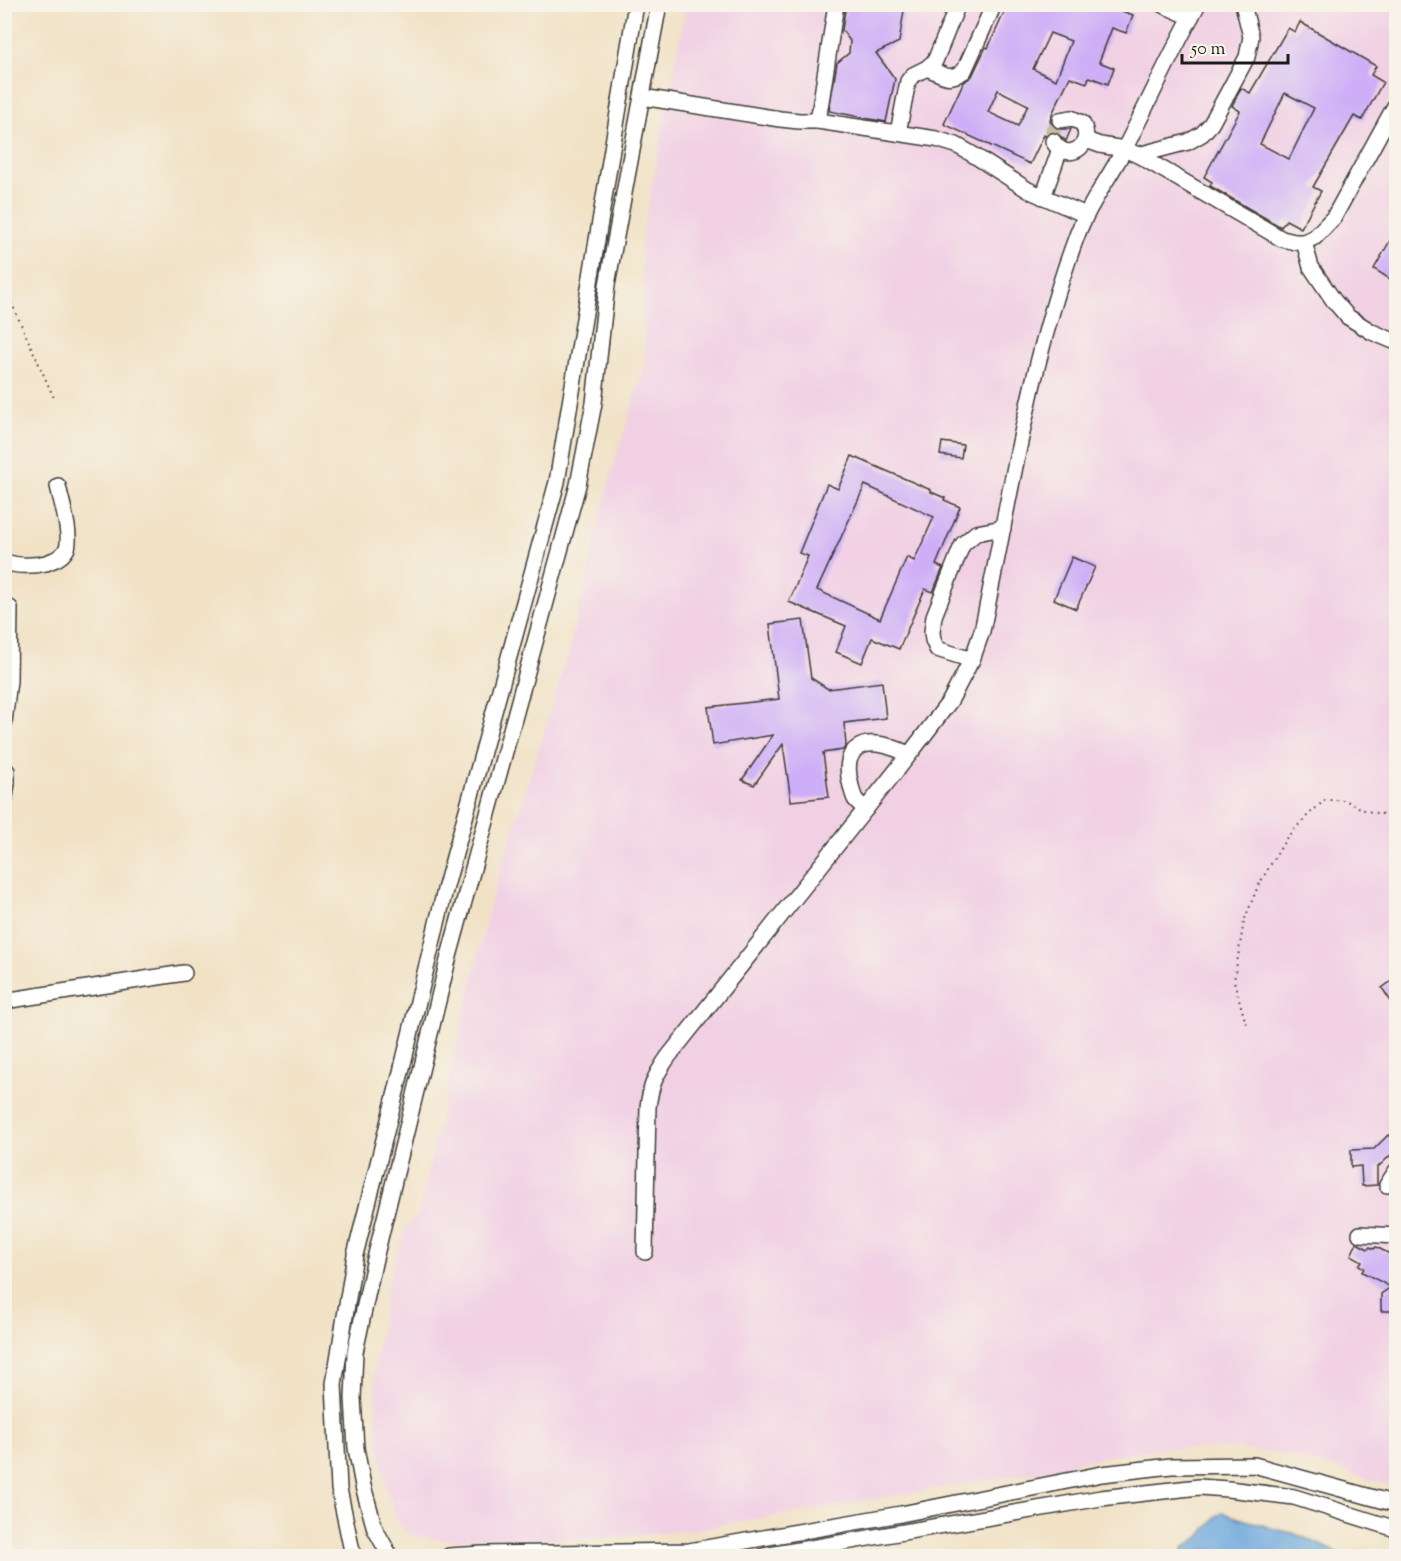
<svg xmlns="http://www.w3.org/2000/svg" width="1401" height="1561" viewBox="0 0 1401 1561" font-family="'Sorts Mill Goudy',serif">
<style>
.built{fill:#f1d0e4}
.water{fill:#6da8dd;stroke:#44627c;stroke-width:1.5}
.building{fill:#cdaef7;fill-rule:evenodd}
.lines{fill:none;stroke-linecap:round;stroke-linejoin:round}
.minor-tunnel{stroke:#c6baa4;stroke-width:15;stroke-dasharray:15 8;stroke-linecap:butt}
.minor-casing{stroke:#3c3a36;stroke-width:18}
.path{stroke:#3c3a36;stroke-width:2;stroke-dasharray:1.5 4.5;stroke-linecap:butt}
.minor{stroke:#fff;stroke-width:15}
</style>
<rect width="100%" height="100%" fill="#f7f3e8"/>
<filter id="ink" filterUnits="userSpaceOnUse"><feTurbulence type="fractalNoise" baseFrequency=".0167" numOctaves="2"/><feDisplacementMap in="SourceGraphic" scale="12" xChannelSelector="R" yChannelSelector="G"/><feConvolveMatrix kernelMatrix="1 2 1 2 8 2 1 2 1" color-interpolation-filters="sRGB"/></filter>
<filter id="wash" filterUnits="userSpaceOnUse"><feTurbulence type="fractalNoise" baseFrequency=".008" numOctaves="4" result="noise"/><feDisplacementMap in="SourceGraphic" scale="24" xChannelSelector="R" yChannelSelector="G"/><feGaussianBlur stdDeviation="1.35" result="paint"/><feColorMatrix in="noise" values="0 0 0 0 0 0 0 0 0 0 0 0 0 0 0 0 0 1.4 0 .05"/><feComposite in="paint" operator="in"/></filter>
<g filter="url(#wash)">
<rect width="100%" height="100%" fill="#f1e2c6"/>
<path class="built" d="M 686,5 L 1396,5 L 1396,1488 L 1318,1463 L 1277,1453 L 1236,1449 L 1167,1448 L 1097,1458 L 1074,1463 L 1061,1469 L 1018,1475 L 693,1530 L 588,1539 L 437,1540 L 409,1534 L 398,1522 L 387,1490 L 377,1429 L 374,1367 L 388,1281 L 407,1227 L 418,1214 L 489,908 L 567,658 L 612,470 L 645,366 L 641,244 Z"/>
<path class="water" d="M 1223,1513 L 1278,1530 L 1293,1533 L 1328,1548 L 1340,1556 L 1182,1556 L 1183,1548 L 1200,1537 L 1216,1516 Z"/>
<g id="blocks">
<g class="building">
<path d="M 846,4 L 905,4 L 899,42 L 876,53 L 895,79 L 886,122 L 829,111 L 837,63 L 849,53 L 850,41 L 842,30 Z"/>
<path d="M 1008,4 L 1114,4 L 1113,8 L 1133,15 L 1126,33 L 1112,28 L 1099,62 L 1114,68 L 1108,84 L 1089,77 L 1087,83 L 1070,77 L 1051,116 L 1050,121 L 1052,126 L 1056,129 L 1071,129 L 1066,141 L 1056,132 L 1051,132 L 1045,136 L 1044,135 L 1030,164 L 944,124 L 963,83 L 972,76 L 986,47 L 988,48 ZM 1050,33 L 1071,41 L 1056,80 L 1033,69 ZM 998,90 L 1028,105 L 1018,126 L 988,112 Z"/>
<path d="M 1300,22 L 1376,66 L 1371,75 L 1383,82 L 1362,120 L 1354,116 L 1313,187 L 1321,191 L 1301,228 L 1286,220 L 1281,227 L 1210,186 L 1212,182 L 1204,177 L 1240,111 L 1232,106 L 1241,88 L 1250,93 L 1288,28 L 1295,32 ZM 1285,93 L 1314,108 L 1289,159 L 1260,144 Z"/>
<path d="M 1396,230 L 1396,283 L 1374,269 Z"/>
<path d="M 942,442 L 963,445 L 961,458 L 940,455 Z"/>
<path d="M 852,456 L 931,490 L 931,492 L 945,498 L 944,500 L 960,507 L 936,565 L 943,568 L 933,592 L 925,589 L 899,649 L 872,638 L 862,663 L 836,652 L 846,626 L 789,602 L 808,556 L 799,553 L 827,484 L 838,489 ZM 865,485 L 934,517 L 914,561 L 907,557 L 880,619 L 817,590 Z"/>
<path d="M 1072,557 L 1095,567 L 1076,609 L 1054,599 Z"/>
<path d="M 803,620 L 811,678 L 828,689 L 882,682 L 886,718 L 844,723 L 846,745 L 843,750 L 823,753 L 829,797 L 791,801 L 783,744 L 754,785 L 742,780 L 773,735 L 713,745 L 708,707 L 779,699 L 770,624 Z"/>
<path d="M 1396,978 L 1396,1009 L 1382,988 Z"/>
<path d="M 1388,1135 L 1396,1143 L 1396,1150 L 1377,1168 L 1377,1185 L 1362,1186 L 1361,1166 L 1351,1167 L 1351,1150 L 1374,1149 Z"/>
<path d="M 1357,1243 L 1368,1249 L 1370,1247 L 1374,1249 L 1376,1247 L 1396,1257 L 1396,1311 L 1381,1311 L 1381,1294 L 1391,1287 L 1362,1272 L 1364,1268 L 1359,1265 L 1362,1261 L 1351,1255 Z"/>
</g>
</g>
</g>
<g filter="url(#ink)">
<use href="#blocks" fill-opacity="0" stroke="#3c3a36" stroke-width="1.5"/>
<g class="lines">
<path class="minor-tunnel" d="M 1053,141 L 1053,130 L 1060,120"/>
<defs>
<g id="minor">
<path d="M 1161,4 L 1191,17"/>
<path d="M 927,68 C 943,74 947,82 964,71 L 991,11 L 988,6 L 985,4"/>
<path d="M 642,97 L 780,119 L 799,121 L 818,121 L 936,139 L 956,145 L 972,154 L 1028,190 L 1086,215"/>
<path d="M 818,121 L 836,4"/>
<path d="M 898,133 L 908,81 L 913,75 L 927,68 L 935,61 L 958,4"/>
<path d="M 1086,140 L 1100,145 L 1124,149 L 1138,155 L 1188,142 L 1202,134 L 1211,124 L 1247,57 L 1251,37 L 1243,4"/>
<path d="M 1053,141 C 1066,164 1096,146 1082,123 L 1071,118 L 1060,120"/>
<path d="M 1138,155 L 1282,239 L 1295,242 L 1304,242 L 1315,237 L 1334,217 L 1396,104"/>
<path d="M 1043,197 L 1060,149"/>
<path d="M 1304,242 L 1311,267 L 1334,301 L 1348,317 L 1372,332 L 1396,342"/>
<path d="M 4,562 C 17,566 33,566 46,563 C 54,560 61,558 66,550 C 73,539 61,500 58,486"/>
<path d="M 972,660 L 937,649 L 933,640 L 932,632 L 934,616 L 961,548 L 963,544 L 976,533 L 1003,528"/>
<path d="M 4,722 L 9,681 L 10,608"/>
<path d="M 4,768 L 7,771 L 7,783"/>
<path d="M 4,783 L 7,783 L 4,803"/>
<path d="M 866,809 C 862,806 858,803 855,799 C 853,795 852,790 851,786 C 846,768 846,748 868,744 C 882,742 896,749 909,754"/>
<path d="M 4,1001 L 184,973"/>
<path d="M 1387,1185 L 1396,1171"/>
<path d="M 1360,1234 L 1396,1236"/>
<path d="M 645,1252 L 648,1107 C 651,1084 655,1076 668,1057 L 912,751 L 950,701 L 973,657 L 982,631 C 1010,500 1029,365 1076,238 C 1088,205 1110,177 1126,146 C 1150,99 1172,51 1198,4"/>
<path d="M 353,1556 L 339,1489 L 334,1384 L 355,1255 L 401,1072 L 445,890 L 557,482 L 636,4"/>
<path d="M 390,1556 L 375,1529 L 363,1486 L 356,1448 L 353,1398 L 355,1352 L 374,1263 L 448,960 L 578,485 L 594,403 L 607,285 L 659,4"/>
<path d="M 449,1556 L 483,1554 L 689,1551 L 901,1514 L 1102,1474 L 1171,1466 L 1254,1465 L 1396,1504"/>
<path d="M 764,1556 L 1101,1498 L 1199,1487 L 1228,1489 L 1294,1497 L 1396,1529"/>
</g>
</defs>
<use href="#minor" class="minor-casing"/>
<g class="path">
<path d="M 4,286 L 54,398"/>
<path d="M 1246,1024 L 1234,981 L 1244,921 L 1258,886 L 1287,837 L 1309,814 L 1325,800 L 1345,800 L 1366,811 L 1393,816 L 1396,815"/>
</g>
<use href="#minor" class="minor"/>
</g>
</g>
<rect width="1401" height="1561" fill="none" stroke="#f7f3e8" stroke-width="24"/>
<path d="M1182 54v9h106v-9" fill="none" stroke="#1c1c1c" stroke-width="3"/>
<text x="1191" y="54" font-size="18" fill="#1c1c1c" stroke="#f7f3e8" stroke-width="4.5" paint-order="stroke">50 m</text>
</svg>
